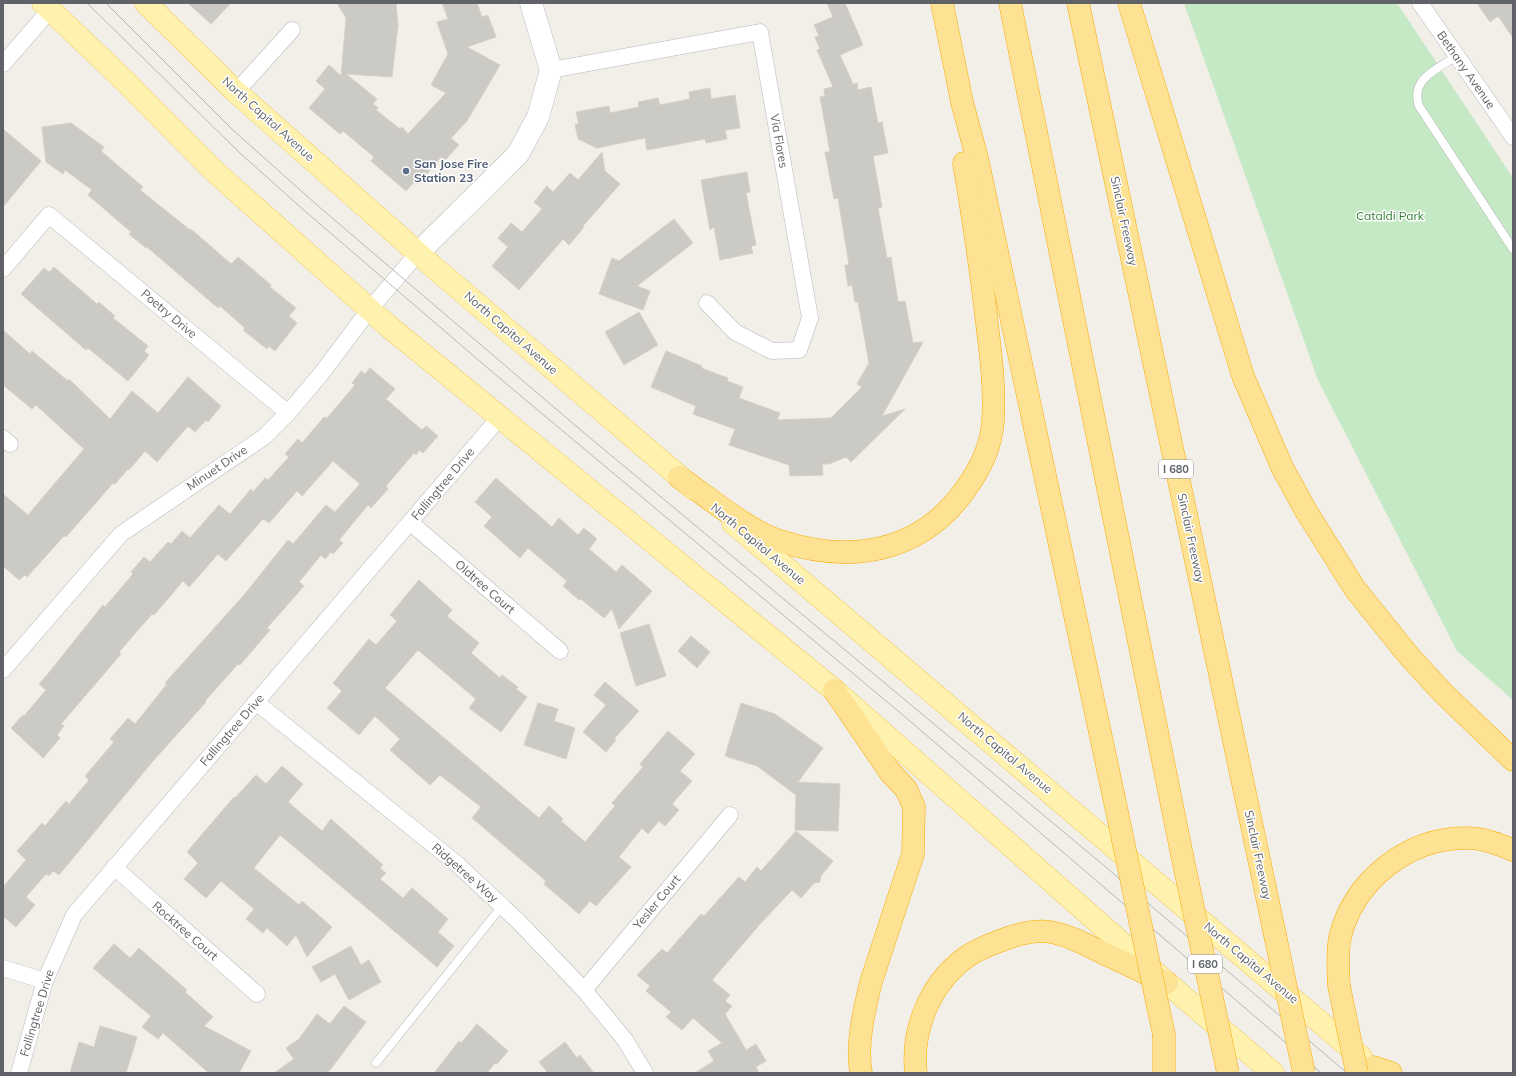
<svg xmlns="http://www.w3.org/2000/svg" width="1516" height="1076" viewBox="0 0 1516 1076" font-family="Mulish,sans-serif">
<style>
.green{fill:#c5e8c5}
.building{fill:#cccac5;stroke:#d6d1c6}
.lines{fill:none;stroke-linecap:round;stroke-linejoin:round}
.lane-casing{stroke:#b5b8bc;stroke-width:9}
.street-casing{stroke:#b5b8bc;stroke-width:17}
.secondary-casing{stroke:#b6babf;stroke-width:23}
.primary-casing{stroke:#f2c960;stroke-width:23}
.highway-casing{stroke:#f9ab00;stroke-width:23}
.lane{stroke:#fff;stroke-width:8}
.street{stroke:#fff;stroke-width:16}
.secondary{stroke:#fff;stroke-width:22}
.primary{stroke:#fff2af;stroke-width:22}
.highway{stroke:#fde293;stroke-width:22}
.tram{stroke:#b6b7b8;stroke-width:1}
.highway-bridge-casing{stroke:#f9ab00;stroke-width:23;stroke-linecap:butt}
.highway-bridge{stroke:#fde293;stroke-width:22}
.service-dot{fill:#5c6f8a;stroke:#fff;stroke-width:1.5}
.labels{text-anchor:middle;stroke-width:3;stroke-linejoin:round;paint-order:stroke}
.shield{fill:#fff;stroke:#8f9295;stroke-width:1}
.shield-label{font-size:11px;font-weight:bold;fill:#5f6368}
.street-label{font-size:12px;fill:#5f6368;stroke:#fff}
.service-label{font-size:12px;font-weight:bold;fill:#4e5e75;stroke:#fff;text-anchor:start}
.park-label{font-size:12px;fill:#348238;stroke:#fff}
</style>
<rect width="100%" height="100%" fill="#f1efe8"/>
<path class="green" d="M 1184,3 L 1397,3 L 1513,178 L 1513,700 L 1457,651 L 1318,380 Z"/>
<g class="building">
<path d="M 188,3 L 231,3 L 211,24 Z"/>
<path d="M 337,3 L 396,3 L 398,25 L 392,77 L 346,74 L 377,99 L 373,104 L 378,108 L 376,110 L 400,129 L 402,127 L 408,134 L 446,93 L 431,85 L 448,54 L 437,22 L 448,19 L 442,3 L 477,3 L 482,17 L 488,15 L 496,37 L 467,47 L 500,65 L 467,121 L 451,138 L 459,145 L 445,160 L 441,157 L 418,184 L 415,181 L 406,191 L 371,161 L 374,157 L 343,131 L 340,134 L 309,108 L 325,89 L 316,81 L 329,65 L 341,76 L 346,18 Z"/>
<path d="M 827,3 L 845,3 L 863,45 L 840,55 L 853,84 L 857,83 L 858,90 L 871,87 L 878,123 L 882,122 L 888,153 L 873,156 L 882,207 L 878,208 L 887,258 L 891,257 L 898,302 L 905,301 L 913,343 L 923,342 L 882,416 L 905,409 L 851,462 L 846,457 L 829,464 L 822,464 L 823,475 L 790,476 L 789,465 L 729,445 L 735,429 L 693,414 L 696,406 L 651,387 L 666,351 L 702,366 L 701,368 L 728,378 L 727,381 L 743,387 L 739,398 L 780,413 L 777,420 L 831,418 L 862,387 L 857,384 L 869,363 L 858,302 L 855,302 L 852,285 L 848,286 L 845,265 L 849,265 L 838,198 L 834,199 L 825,152 L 830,152 L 820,97 L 825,96 L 824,89 L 833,87 L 817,50 L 820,49 L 815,37 L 819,36 L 814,25 L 833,17 Z"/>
<path d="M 1477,3 L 1513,3 L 1513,38 L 1498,16 L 1490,22 Z"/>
<path d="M 710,88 L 711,99 L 735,95 L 740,128 L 725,130 L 727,139 L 706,143 L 705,139 L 647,150 L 645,138 L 597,148 L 578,139 L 575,124 L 579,124 L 576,112 L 609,106 L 610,113 L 639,107 L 638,102 L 658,98 L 660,105 L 690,99 L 689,92 Z"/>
<path d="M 71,123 L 104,147 L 101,151 L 143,187 L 140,190 L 190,230 L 191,229 L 231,264 L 238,257 L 271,285 L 270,287 L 296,308 L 289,316 L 297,323 L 275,351 L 269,346 L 267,349 L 243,330 L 245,328 L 220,306 L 218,308 L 147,247 L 146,248 L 129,234 L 131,232 L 88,195 L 92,190 L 65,170 L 63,174 L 46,162 L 42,127 Z"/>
<path d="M 3,129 L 41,161 L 3,207 Z"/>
<path d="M 602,152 L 605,171 L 620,184 L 583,226 L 584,227 L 569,245 L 563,239 L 519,290 L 492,266 L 508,247 L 498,238 L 511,223 L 522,232 L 542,209 L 534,202 L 547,186 L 553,192 L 570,173 L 578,180 Z"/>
<path d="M 747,172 L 750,192 L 746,193 L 756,245 L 751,246 L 753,253 L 720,260 L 714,227 L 710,230 L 701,180 Z"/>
<path d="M 674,219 L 693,243 L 637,286 L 650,291 L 643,310 L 599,294 L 612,258 L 619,261 Z"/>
<path d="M 54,267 L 97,304 L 99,302 L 115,316 L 113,318 L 148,346 L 144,351 L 149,355 L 128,381 L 88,348 L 86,350 L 21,294 L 44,268 L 49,272 Z"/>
<path d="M 639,312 L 658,345 L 624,365 L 605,332 Z"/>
<path d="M 3,330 L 30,354 L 32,351 L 68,381 L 69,379 L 110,419 L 132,391 L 158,413 L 188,377 L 221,406 L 208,422 L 206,420 L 195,432 L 188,426 L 157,462 L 145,451 L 129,470 L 128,469 L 115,484 L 113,483 L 66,537 L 64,536 L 27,577 L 25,575 L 19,580 L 3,566 L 3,494 L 28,515 L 84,449 L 36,405 L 32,409 L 3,385 Z"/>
<path d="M 370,368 L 395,389 L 386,399 L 422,430 L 426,426 L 438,436 L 423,453 L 419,450 L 416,455 L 414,453 L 386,486 L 388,489 L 371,508 L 368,505 L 339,540 L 343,543 L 333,554 L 331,552 L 325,559 L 321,555 L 299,582 L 304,586 L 267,628 L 270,630 L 240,665 L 238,664 L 205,701 L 206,702 L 153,761 L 59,875 L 53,871 L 49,876 L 46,874 L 26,897 L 35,905 L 16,927 L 3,916 L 3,887 L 26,860 L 17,851 L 42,823 L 45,826 L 66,801 L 69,804 L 89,780 L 85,776 L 114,742 L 110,739 L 128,718 L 135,724 L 167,684 L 165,683 L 244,595 L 288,540 L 293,544 L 326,505 L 335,512 L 360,484 L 333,461 L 302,496 L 297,491 L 269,523 L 263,519 L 226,561 L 218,554 L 189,587 L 183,581 L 154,615 L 152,614 L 119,652 L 121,654 L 61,724 L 64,726 L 57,735 L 60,738 L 43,758 L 11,728 L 23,715 L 24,716 L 46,690 L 39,684 L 47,675 L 103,605 L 105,607 L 133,574 L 131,572 L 144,557 L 150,562 L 168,542 L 171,544 L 182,531 L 190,538 L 219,505 L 230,514 L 251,489 L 253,492 L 265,478 L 268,480 L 289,457 L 285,454 L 298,439 L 302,443 L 324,417 L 327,418 L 355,385 L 352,383 L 361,371 L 365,374 Z"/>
<path d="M 496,478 L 552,527 L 559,518 L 578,535 L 584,528 L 597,539 L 589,549 L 616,572 L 622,565 L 652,591 L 619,629 L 612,609 L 604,618 L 581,599 L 579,600 L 563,586 L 567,581 L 528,548 L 520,558 L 484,526 L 492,517 L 475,502 Z"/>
<path d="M 419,580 L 452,610 L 447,616 L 479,643 L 471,653 L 500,678 L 502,675 L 518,687 L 516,689 L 527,697 L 501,732 L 469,708 L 476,699 L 418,650 L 385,688 L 539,818 L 549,806 L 563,819 L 561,821 L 585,842 L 615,806 L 612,803 L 643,767 L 640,764 L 668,731 L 695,754 L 680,771 L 692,781 L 672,804 L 679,810 L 665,826 L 659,821 L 648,834 L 642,828 L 619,857 L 631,867 L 596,906 L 590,901 L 579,914 L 544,884 L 546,881 L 472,818 L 481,807 L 440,775 L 430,785 L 390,750 L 400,739 L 375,716 L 359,735 L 327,708 L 342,691 L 333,683 L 369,639 L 376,645 L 397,621 L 390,615 Z"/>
<path d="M 649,624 L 666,676 L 636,686 L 620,633 Z"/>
<path d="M 691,636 L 710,652 L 697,668 L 678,651 Z"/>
<path d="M 605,682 L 639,711 L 614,739 L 616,740 L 606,752 L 583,732 L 606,705 L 594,695 Z"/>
<path d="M 538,703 L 558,709 L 554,721 L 575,728 L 566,759 L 524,745 Z"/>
<path d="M 741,703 L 775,714 L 823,748 L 798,782 L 840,784 L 838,831 L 795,830 L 796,795 L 757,766 L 725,756 Z"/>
<path d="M 282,766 L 303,784 L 288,802 L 322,831 L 331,819 L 383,865 L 380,868 L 386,873 L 380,879 L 403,898 L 412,888 L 448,919 L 438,932 L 454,946 L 437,967 L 280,835 L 254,868 L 299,905 L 302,901 L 332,927 L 307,957 L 296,935 L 287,946 L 267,928 L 263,933 L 246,919 L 254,909 L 221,881 L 206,898 L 184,879 L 198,863 L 187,852 L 234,797 L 235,798 L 256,775 L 266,784 Z"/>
<path d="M 796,831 L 833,861 L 821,876 L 820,882 L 814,883 L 801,898 L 792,890 L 760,924 L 712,980 L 730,995 L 725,1001 L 732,1006 L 725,1014 L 746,1050 L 756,1044 L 766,1061 L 756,1067 L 759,1073 L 695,1073 L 714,1061 L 708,1051 L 722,1043 L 693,1018 L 682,1030 L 666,1017 L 671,1012 L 646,991 L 650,986 L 637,975 L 662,949 L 667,953 L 701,914 L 704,916 L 739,877 L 745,882 L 757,867 L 761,871 Z"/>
<path d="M 114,944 L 130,958 L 139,948 L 187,990 L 185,992 L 213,1017 L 204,1026 L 251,1051 L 239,1073 L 209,1073 L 163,1033 L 158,1039 L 142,1027 L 151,1016 L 93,968 Z"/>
<path d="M 351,946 L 361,965 L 369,960 L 381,982 L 349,1000 L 335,974 L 321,982 L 312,967 Z"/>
<path d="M 344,1006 L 366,1022 L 330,1070 L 326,1073 L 274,1073 L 294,1059 L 286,1048 L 299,1039 L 317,1014 L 330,1024 Z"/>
<path d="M 477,1024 L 508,1051 L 497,1064 L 495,1063 L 487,1073 L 434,1073 L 459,1041 L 461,1043 Z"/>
<path d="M 100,1026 L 137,1037 L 126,1073 L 70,1073 L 79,1042 L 94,1047 Z"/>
<path d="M 565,1042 L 577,1058 L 580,1055 L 594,1073 L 548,1073 L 539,1062 Z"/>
</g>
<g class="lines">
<defs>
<g id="lane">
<path d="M 1457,56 C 1437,69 1410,79 1419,106 L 1513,249"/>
<path d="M 376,1063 L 502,906"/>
</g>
<g id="street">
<path d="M 1420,3 L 1513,137"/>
<path d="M 3,64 L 51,9"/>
<path d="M 551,70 L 760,32 L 810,318 L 799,350 L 772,351 L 735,332 L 707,303"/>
<path d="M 236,92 L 292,30"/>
<path d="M 3,269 L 49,215 L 288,413"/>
<path d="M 3,438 L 10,444"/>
<path d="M 411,523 L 560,651"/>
<path d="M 3,670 L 121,534 L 264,437 L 288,413 L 321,374 L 369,310 L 418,253"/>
<path d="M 256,702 L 457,864 L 518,921 L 584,990 L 625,1040 L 645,1073"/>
<path d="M 114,867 L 257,994"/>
<path d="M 3,968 L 45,981"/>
<path d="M 584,990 L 730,815"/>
<path d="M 19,1073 L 45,981 L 74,915 L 499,418"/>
</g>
<path id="secondary" d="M 418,253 L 518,154 L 538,117 L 551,70 L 531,3"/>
<g id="primary">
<path d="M 43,3 L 125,81 L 213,170 L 387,325 L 834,690 L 1167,983 L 1273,1073"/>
<path d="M 146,3 L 236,92 L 437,270 L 694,489"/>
<path d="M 733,523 L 1361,1057"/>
</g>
<g id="highway">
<path d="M 942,3 L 962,102 L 977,158 L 1113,793"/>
<path d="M 1010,3 L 1182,855"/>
<path d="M 1078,3 L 1275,935"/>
<path d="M 1129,3 L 1243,376 L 1282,467 L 1306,511 L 1355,589 L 1409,656 L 1443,693 L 1513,760"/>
<path d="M 679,477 C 708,497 748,531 780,541 C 851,564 920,553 965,490 C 980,469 991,448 993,421 C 995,388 991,356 987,324 C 981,270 973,217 964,163"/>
<path d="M 834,690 L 890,772 L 906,789 L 914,807 L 913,854 L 871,982 C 864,1011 856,1043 861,1073"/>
<path d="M 1339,986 C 1338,970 1337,953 1340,937 C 1354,881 1407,838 1466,838 C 1483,838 1498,844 1513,850"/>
<path d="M 1373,1067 L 1391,1073"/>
<path d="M 916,1073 C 911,1030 930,984 965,958 C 975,951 986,946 997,942 C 1014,935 1033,929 1050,932 C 1068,935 1085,944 1101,952 C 1123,962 1145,973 1167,983"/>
<path d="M 1164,1073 L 1164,1035"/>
</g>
</defs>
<use href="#lane" class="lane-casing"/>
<use href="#street" class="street-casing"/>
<use href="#secondary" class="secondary-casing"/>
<use href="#primary" class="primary-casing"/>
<use href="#highway" class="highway-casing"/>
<use href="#lane" class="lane"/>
<use href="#street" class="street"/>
<use href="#secondary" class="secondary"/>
<use href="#primary" class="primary"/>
<use href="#highway" class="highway"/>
<g class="tram">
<path d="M 87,3 L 241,154 L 306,212 L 497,376 L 904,716 L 1321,1073"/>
<path d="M 106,3 L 234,131 L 317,205 L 583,432 L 1101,863 L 1347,1073"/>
</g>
<defs>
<g id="highway-bridge">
<path d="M 1113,793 L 1164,1035"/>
<path d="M 1182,855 L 1228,1073"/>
<path d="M 1275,935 L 1304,1073"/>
<path d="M 1339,986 L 1357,1073"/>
</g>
</defs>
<use href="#highway-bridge" class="highway-bridge-casing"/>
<use href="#highway-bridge" class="highway-bridge"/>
</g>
<circle class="service-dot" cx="406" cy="171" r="4"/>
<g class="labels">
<g class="shield">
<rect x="1159" y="460" width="34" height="18" rx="3"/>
<rect x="1188" y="955" width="34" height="18" rx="3"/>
</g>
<g class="shield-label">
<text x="1176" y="473">I 680</text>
<text x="1205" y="968">I 680</text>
</g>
<g class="street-label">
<text transform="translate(1466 70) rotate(55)" y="4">Bethany Avenue</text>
<text transform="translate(268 119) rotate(42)" y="4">North Capitol Avenue</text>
<text transform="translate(779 141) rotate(80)" y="4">Via Flores</text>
<text transform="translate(1124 221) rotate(78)" y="4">Sinclair Freeway</text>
<text transform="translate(169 314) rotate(40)" y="4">Poetry Drive</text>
<text transform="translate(511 333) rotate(41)" y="4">North Capitol Avenue</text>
<text transform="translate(217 468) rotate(-34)" y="4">Minuet Drive</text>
<text transform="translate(443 484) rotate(-50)" y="4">Fallingtree Drive</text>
<text transform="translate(1191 538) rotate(78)" y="4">Sinclair Freeway</text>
<text transform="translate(758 544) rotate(40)" y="4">North Capitol Avenue</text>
<text transform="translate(485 587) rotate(41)" y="4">Oldtree Court</text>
<text transform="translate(232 730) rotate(-49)" y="4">Fallingtree Drive</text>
<text transform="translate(1005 753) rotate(40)" y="4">North Capitol Avenue</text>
<text transform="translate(1258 855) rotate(78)" y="4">Sinclair Freeway</text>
<text transform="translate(465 873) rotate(41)" y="4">Ridgetree Way</text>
<text transform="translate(657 902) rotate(-50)" y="4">Yesler Court</text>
<text transform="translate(185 931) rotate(41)" y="4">Rocktree Court</text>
<text transform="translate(1251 963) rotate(40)" y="4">North Capitol Avenue</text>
<text transform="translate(37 1013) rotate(-73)" y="4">Fallingtree Drive</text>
</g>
<g class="service-label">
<text x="414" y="168">San Jose Fire<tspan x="414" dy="14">Station 23</tspan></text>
</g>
<g class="park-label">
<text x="1390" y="220">Cataldi Park</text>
</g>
</g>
<rect width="1516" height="1076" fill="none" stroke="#5f6368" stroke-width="8"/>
</svg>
